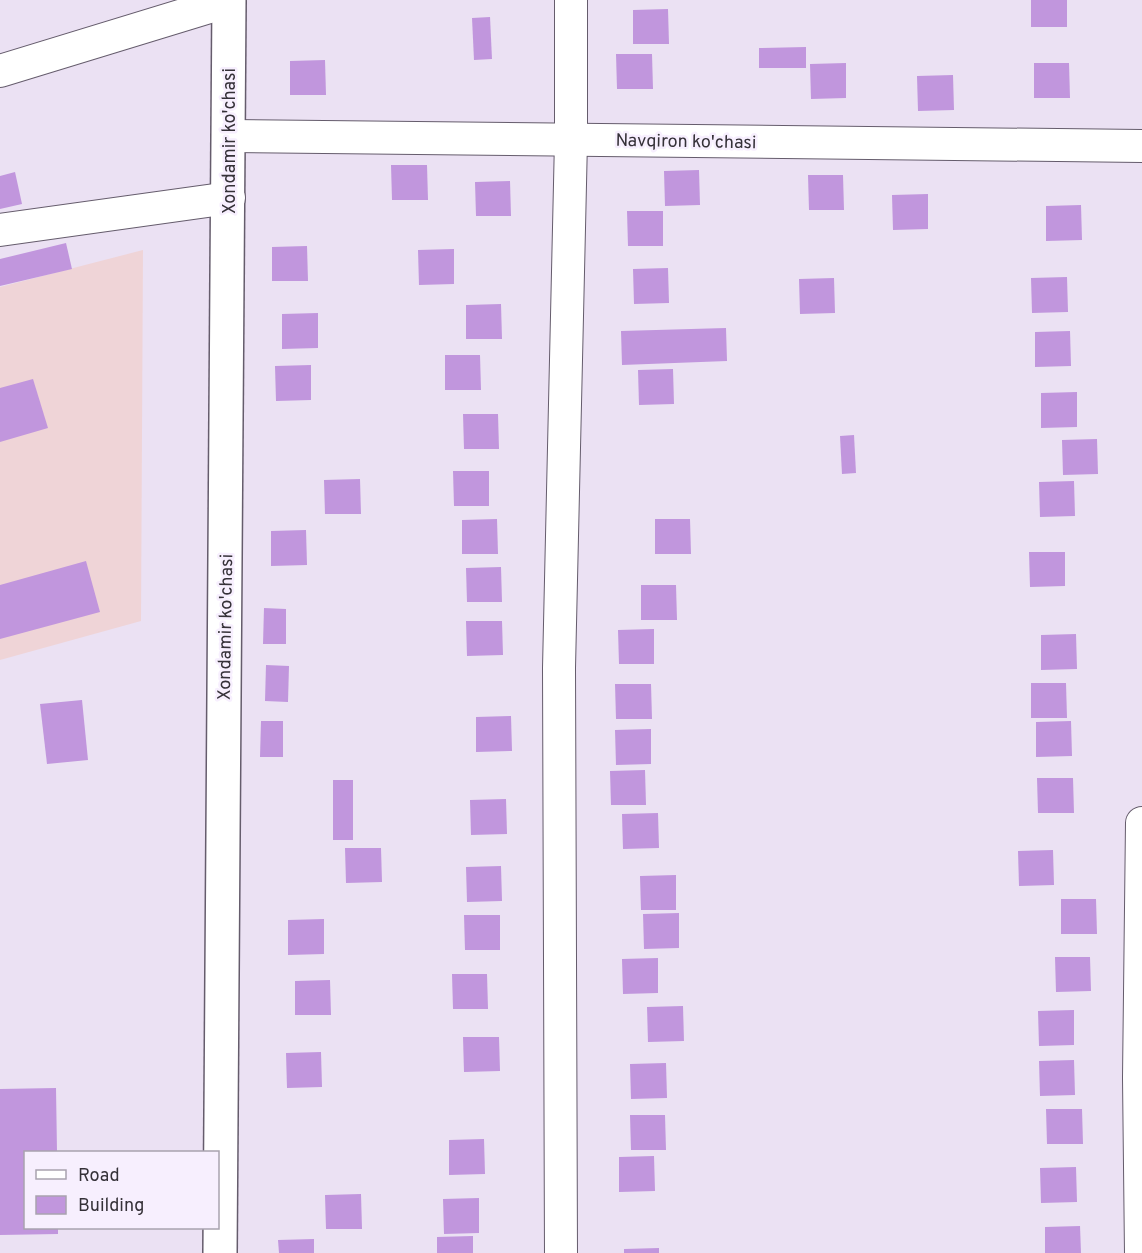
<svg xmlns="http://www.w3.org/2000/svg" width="1142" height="1253" viewBox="0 0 1142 1253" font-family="Overpass,sans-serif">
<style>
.medical{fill:#efd4d7}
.building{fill:#c196dd}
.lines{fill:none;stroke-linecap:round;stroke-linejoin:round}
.minor-casing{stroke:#655c6c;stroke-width:34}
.major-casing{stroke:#655c6c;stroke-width:36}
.minor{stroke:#fff;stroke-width:32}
.major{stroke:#fff;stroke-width:33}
.labels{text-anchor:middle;stroke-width:5;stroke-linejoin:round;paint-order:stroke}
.street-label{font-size:18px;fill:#353138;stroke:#f7effe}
</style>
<rect width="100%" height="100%" fill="#ebe1f3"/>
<path class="medical" d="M 143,250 L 141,621 L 0,660 L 0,287 Z"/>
<g class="building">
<rect x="1031" y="0" width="36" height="27"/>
<path d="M 668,9 L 669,44 L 633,44 L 633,10 Z"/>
<path d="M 490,17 L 492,59 L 474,60 L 472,18 Z"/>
<path d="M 806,47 L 806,68 L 759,68 L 759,48 Z"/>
<path d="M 616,54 L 652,54 L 653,89 L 617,89 Z"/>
<path d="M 325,60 L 326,95 L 290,95 L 290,61 Z"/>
<path d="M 846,63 L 846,98 L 811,99 L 810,64 Z"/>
<path d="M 1034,63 L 1069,63 L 1070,98 L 1034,98 Z"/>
<path d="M 953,75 L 954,110 L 918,111 L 917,76 Z"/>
<path d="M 391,165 L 427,165 L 428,200 L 392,200 Z"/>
<path d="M 699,170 L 700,205 L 665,206 L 664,171 Z"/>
<path d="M 15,172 L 22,204 L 0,209 L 0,176 Z"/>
<path d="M 808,175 L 843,175 L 844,210 L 809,210 Z"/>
<path d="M 510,181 L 511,216 L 476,216 L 475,182 Z"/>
<path d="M 928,194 L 928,229 L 893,230 L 892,195 Z"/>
<path d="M 1081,205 L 1082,240 L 1046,241 L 1046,206 Z"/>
<path d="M 627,211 L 663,211 L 663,246 L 628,246 Z"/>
<path d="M 66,243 L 72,269 L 0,286 L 0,259 Z"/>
<path d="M 307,246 L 308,281 L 272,281 L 272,247 Z"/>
<path d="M 454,249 L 454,284 L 419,285 L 418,250 Z"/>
<path d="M 668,268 L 669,303 L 634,304 L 633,269 Z"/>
<path d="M 1067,277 L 1068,312 L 1032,313 L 1031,278 Z"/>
<path d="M 834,278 L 835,313 L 800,314 L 799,279 Z"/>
<path d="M 501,304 L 502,339 L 466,339 L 466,305 Z"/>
<path d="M 318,313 L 318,348 L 282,349 L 282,314 Z"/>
<path d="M 726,328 L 727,361 L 622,365 L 621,331 Z"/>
<path d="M 1070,331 L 1071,366 L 1035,367 L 1035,332 Z"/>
<path d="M 445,355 L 480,355 L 481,390 L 445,390 Z"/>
<path d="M 311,365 L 311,400 L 276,401 L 275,366 Z"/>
<path d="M 673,369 L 674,404 L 639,405 L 638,370 Z"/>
<path d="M 33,379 L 48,428 L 0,442 L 0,388 Z"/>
<path d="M 1077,392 L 1077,427 L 1041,428 L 1041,393 Z"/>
<path d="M 463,414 L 498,414 L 499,449 L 464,449 Z"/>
<path d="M 854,435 L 856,473 L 842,474 L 840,436 Z"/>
<path d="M 1097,439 L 1098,474 L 1063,475 L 1062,440 Z"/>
<path d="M 453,471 L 489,471 L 489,506 L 454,506 Z"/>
<path d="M 360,479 L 361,514 L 325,514 L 324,480 Z"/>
<path d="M 1074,481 L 1075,516 L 1040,517 L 1039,482 Z"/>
<path d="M 497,519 L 498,554 L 462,554 L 462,520 Z"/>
<path d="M 655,519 L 690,519 L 691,554 L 655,554 Z"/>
<path d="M 306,530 L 307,565 L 271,566 L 271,531 Z"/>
<path d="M 1029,552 L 1065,552 L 1065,586 L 1030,587 Z"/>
<path d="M 86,561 L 100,612 L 0,639 L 0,585 Z"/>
<path d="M 501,567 L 502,602 L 467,602 L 466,568 Z"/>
<path d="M 641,585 L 676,585 L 677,620 L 641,620 Z"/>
<path d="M 264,608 L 286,609 L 286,644 L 263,644 Z"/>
<path d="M 466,621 L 502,621 L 503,655 L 467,656 Z"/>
<path d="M 654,629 L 654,664 L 619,664 L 618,630 Z"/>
<path d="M 1076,634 L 1077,669 L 1041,670 L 1041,635 Z"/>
<path d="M 266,665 L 289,666 L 288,702 L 265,701 Z"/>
<path d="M 1031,683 L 1066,683 L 1067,718 L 1031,718 Z"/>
<path d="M 615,684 L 651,684 L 652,719 L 616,719 Z"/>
<path d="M 82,700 L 88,760 L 47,764 L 40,704 Z"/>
<path d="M 511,716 L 512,751 L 476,752 L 476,717 Z"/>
<path d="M 261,721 L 283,721 L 283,757 L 260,757 Z"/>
<path d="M 1071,721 L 1072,756 L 1036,757 L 1036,722 Z"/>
<path d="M 651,729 L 651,764 L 616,765 L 615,730 Z"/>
<path d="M 645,770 L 646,805 L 611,805 L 610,771 Z"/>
<path d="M 1037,778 L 1073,778 L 1074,813 L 1038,813 Z"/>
<rect x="333" y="780" width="20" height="60"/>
<path d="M 506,799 L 507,834 L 471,835 L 470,800 Z"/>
<path d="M 658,813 L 659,848 L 623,849 L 622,814 Z"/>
<path d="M 345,848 L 381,848 L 382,882 L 346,883 Z"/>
<path d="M 1053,850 L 1054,885 L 1019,886 L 1018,851 Z"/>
<path d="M 501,866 L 502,901 L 467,902 L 466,867 Z"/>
<path d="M 676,875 L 676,910 L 641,910 L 640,876 Z"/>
<path d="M 1061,899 L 1096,899 L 1097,934 L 1061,934 Z"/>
<path d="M 679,913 L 679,948 L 644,949 L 643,914 Z"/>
<path d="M 464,915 L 500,915 L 500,950 L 465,950 Z"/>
<path d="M 324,919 L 324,954 L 288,955 L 288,920 Z"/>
<path d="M 1055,957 L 1090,957 L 1091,991 L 1056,992 Z"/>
<path d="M 658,958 L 658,993 L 623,994 L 622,959 Z"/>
<path d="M 452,974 L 487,974 L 488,1009 L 453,1009 Z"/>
<path d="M 330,980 L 331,1015 L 295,1015 L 295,981 Z"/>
<path d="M 683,1006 L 684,1041 L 648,1042 L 647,1007 Z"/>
<path d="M 1074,1010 L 1074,1045 L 1039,1046 L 1038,1011 Z"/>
<path d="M 463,1037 L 499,1037 L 500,1071 L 464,1072 Z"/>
<path d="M 321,1052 L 322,1087 L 287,1088 L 286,1053 Z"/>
<path d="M 1074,1060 L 1075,1095 L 1040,1096 L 1039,1061 Z"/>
<path d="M 666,1063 L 667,1098 L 631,1099 L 630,1064 Z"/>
<path d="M 56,1088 L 57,1152 L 26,1152 L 26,1228 L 58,1228 L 58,1234 L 0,1235 L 0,1089 Z"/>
<path d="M 1046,1109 L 1082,1109 L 1083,1144 L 1047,1144 Z"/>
<path d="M 630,1115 L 665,1115 L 666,1150 L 631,1150 Z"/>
<path d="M 484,1139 L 485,1174 L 449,1175 L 449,1140 Z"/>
<path d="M 654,1156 L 655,1191 L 619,1192 L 619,1157 Z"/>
<path d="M 1076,1167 L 1077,1202 L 1041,1203 L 1040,1168 Z"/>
<path d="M 361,1194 L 362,1229 L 326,1229 L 325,1195 Z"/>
<path d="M 479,1198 L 479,1233 L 444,1234 L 443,1199 Z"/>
<path d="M 1080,1226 L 1081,1253 L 1045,1253 L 1045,1227 Z"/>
<path d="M 473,1236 L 473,1253 L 437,1253 L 437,1237 Z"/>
<path d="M 314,1239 L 314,1253 L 279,1253 L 278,1240 Z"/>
<path d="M 659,1248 L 659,1253 L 624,1253 L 624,1249 Z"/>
</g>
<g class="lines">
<defs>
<g id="minor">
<path d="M 0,71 L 229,1"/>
<path d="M 229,136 L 1142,146"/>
<path d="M 0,230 L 229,198"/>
<path d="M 561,1253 L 559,668 L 571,140 L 571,0"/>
<path d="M 1141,1253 L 1139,1078 L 1142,823"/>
</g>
<path id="major" d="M 220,1253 L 229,0"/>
</defs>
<use href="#minor" class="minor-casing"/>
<use href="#major" class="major-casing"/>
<use href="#minor" class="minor"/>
<use href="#major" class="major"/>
</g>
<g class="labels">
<g class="street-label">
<text transform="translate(229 141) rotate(-90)" y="6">Xondamir ko'chasi</text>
<text transform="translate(686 141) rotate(1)" y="6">Navqiron ko'chasi</text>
<text transform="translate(225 627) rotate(-89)" y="6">Xondamir ko'chasi</text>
</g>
</g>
<rect x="24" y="1151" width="195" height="78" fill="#f7effe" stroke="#a9a3af" stroke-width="1.5"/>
<rect x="36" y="1170" width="30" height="9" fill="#ffffff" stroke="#a9a3af" stroke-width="1.5"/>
<text x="78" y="1181" font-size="18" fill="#353138">Road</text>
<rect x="36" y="1196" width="30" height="18" fill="#c196dd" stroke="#a9a3af" stroke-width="1.5"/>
<text x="78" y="1211" font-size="18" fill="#353138">Building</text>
</svg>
